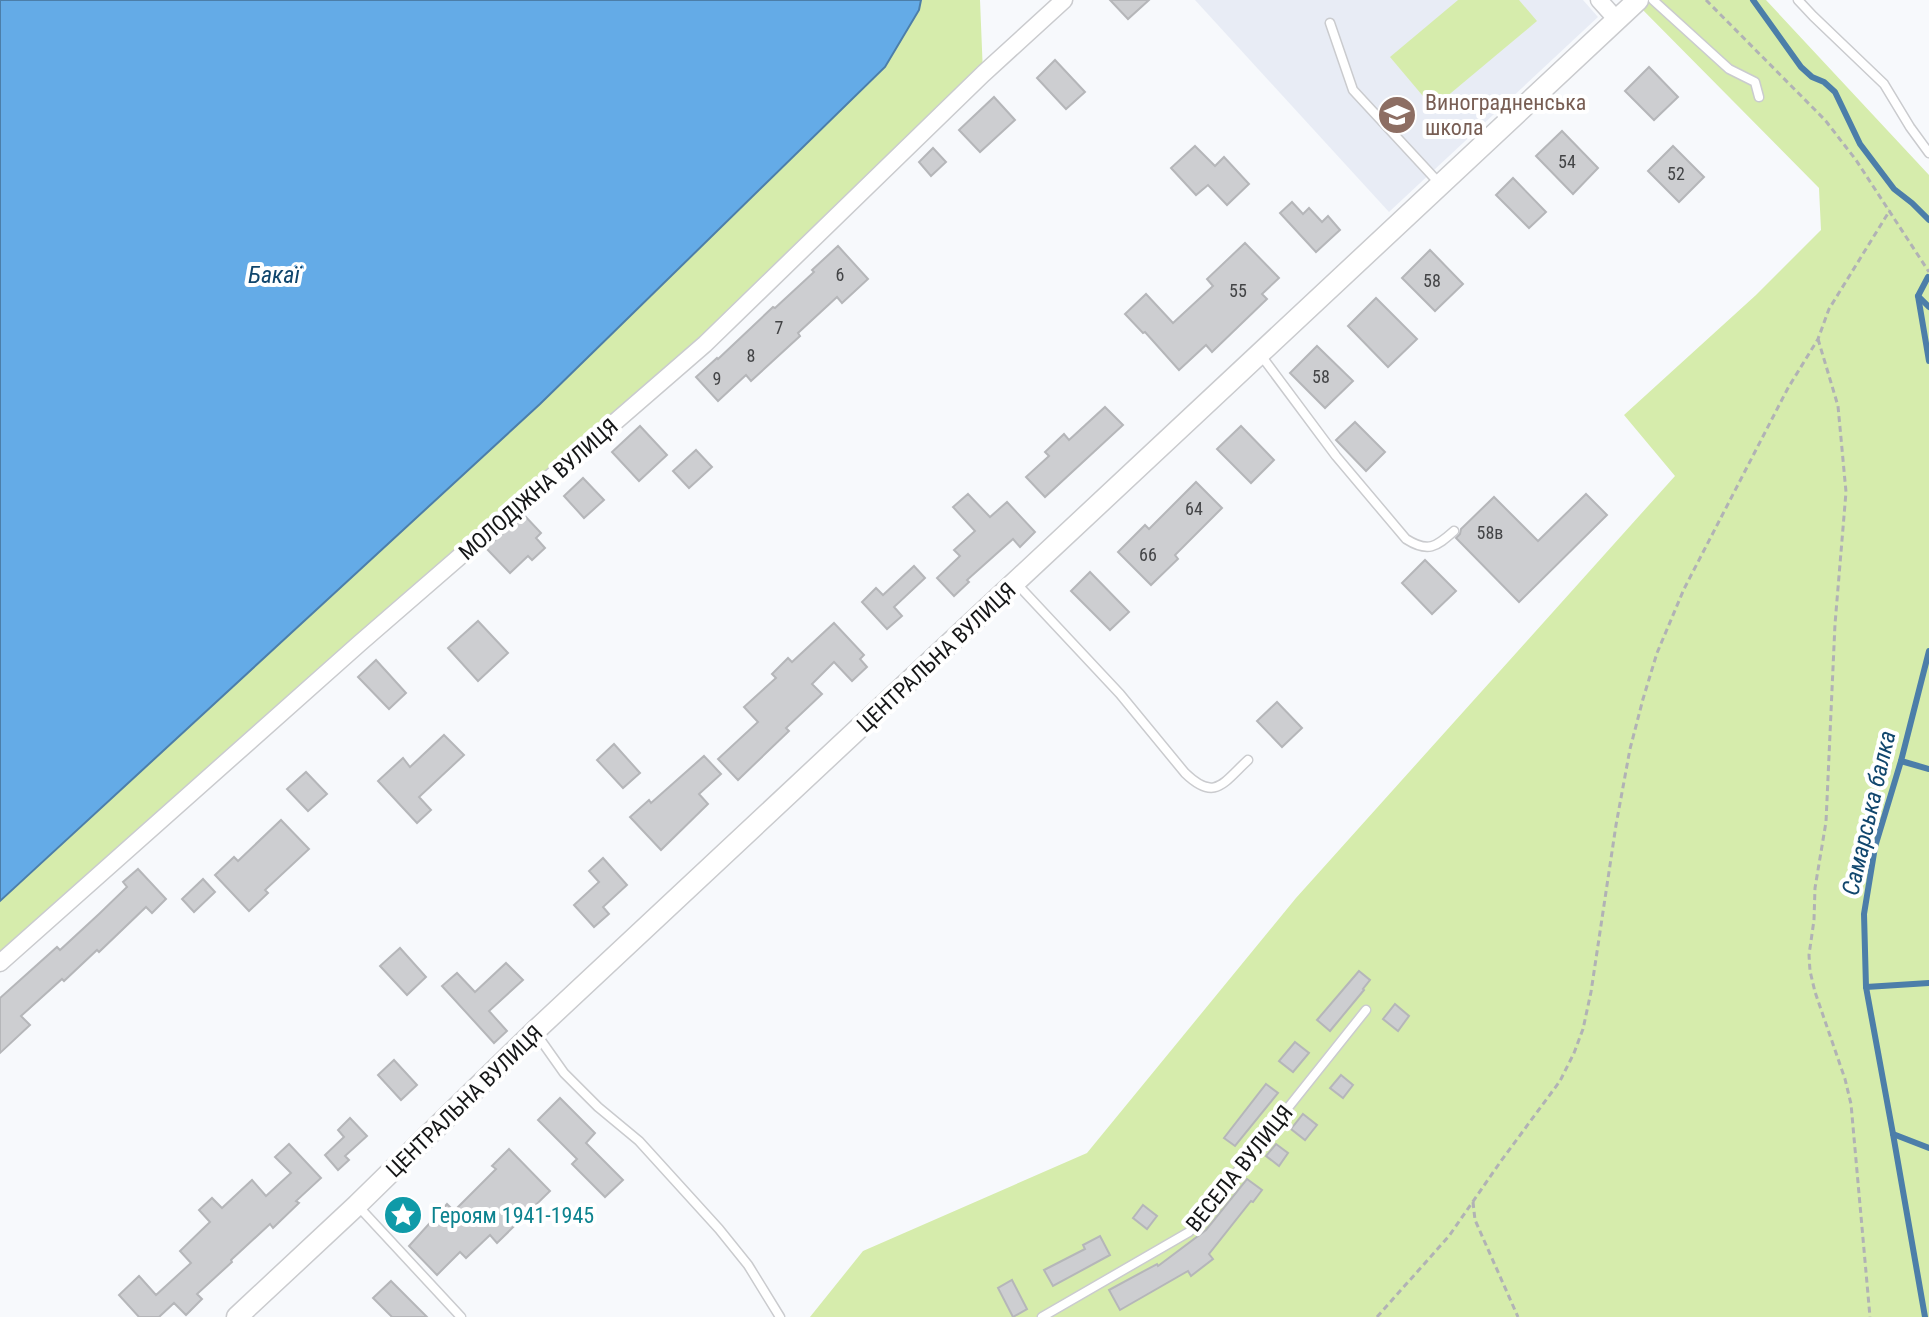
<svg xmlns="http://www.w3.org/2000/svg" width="1929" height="1317" viewBox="0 0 1929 1317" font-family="'Roboto Condensed',sans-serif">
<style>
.built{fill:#e8ecf5}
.green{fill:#d6ecac}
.water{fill:#64abe7;stroke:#4c7ea9;stroke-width:2}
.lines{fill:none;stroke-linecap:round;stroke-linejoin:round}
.stream{stroke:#4c7ea9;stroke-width:6}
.building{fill:#cdced1;stroke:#b5b6b9;stroke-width:2}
.service-casing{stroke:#cacbce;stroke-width:11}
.minor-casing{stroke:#cacbce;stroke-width:19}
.tertiary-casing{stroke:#cacbce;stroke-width:23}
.path{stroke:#b1b2b5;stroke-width:3;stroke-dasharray:6 4;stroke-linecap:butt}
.service{stroke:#fff;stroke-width:8}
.minor{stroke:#fff;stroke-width:16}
.tertiary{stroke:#fff;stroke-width:20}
.labels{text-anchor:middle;stroke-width:8;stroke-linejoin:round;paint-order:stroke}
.number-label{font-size:18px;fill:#434446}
.education-label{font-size:22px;fill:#785e54;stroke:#fff;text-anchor:start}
.street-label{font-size:22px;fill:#151617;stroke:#fff}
.culture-label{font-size:22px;fill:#0d838f;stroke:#fff;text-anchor:start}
.water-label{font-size:24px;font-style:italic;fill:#10466d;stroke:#fff}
</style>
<rect width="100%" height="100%" fill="#f7f9fc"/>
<path class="built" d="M 1195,0 L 1583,0 L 1598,17 L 1389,212 Z"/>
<g class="green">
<path d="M 921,0 L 980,0 L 983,74 L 705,344 L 0,963 L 0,901 L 540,404 L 885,67 L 919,10 Z"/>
<path d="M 1458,0 L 1519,0 L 1537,21 L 1433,108 L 1390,57 Z"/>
<path d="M 1633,0 L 1766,0 L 1929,175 L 1929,1317 L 810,1317 L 863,1251 L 1087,1153 L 1296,898 L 1675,476 L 1624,415 L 1756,295 L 1821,230 L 1819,188 Z"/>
</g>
<path class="water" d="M 0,0 L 921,0 L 919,10 L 885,67 L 540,404 L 0,901 Z"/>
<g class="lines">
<g class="stream">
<path d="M 1753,0 L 1801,67 L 1812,77 L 1824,82 L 1835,92 L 1860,144 L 1894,189 L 1912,203 L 1929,220"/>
<path d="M 1928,277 L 1918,296 L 1929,361"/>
<path d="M 1918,296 L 1929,307"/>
<path d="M 1901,761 L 1929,769"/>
<path d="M 1866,987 L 1929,983"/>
<path d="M 1893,1134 L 1929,1148"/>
<path d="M 1925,1317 L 1893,1134 L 1866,987 L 1864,914 L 1875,847 L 1901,761 L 1929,651"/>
</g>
</g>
<g class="building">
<path d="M 1110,0 L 1149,0 L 1128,19 Z"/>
<path d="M 1055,60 L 1085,92 L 1066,109 L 1037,78 Z"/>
<path d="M 1649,67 L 1678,97 L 1654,120 L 1625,91 Z"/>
<path d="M 994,97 L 1015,120 L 980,152 L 959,130 Z"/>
<path d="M 1562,131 L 1598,168 L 1573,194 L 1536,156 Z"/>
<path d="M 1195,146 L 1215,166 L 1224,157 L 1249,184 L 1227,205 L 1208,185 L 1196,195 L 1171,168 Z"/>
<path d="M 1673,146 L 1704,177 L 1679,202 L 1648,171 Z"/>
<path d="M 933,148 L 946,162 L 931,176 L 919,162 Z"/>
<path d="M 1513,178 L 1546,212 L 1529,228 L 1496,195 Z"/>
<path d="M 1292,202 L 1303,214 L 1309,208 L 1322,222 L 1328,216 L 1340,230 L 1316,252 L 1280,213 Z"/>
<path d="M 1245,243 L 1279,278 L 1262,294 L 1267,299 L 1212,352 L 1206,345 L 1179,370 L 1145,332 L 1143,333 L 1125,314 L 1146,294 L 1173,323 L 1213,286 L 1207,279 Z"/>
<path d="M 838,246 L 868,279 L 842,303 L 837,297 L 798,333 L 800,336 L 751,381 L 746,375 L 718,401 L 696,377 L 717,358 L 718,359 L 773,307 L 775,308 L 814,272 L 812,270 Z"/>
<path d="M 1430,250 L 1463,284 L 1435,311 L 1402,278 Z"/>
<path d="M 1376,298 L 1417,339 L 1388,367 L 1348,326 Z"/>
<path d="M 1317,346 L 1353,381 L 1325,408 L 1290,373 Z"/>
<path d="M 1105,407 L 1123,425 L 1045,497 L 1026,477 L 1049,456 L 1045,452 L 1064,434 L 1069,440 Z"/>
<path d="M 1355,422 L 1385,452 L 1366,471 L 1336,440 Z"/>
<path d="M 640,426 L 667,455 L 639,481 L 612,452 Z"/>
<path d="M 1241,426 L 1274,460 L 1251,483 L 1217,449 Z"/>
<path d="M 696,450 L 712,467 L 689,488 L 673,471 Z"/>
<path d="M 583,478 L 604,500 L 584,518 L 564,496 Z"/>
<path d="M 1196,482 L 1222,508 L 1175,555 L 1178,559 L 1151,585 L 1118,552 L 1145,525 L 1149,529 Z"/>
<path d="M 968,494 L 990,517 L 1007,502 L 1035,532 L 1020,547 L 1013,539 L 967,580 L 969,582 L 954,596 L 937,578 L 960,556 L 954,550 L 975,531 L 953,507 Z"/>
<path d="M 1586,494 L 1607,515 L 1519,602 L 1456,538 L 1460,534 L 1461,529 L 1494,497 L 1538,541 Z"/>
<path d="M 524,515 L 541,533 L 536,538 L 545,548 L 532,560 L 528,556 L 510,573 L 486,548 Z"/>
<path d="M 1425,560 L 1456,591 L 1432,614 L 1402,583 Z"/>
<path d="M 914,566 L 925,578 L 894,607 L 902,616 L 887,629 L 862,602 L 876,588 L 883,595 Z"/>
<path d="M 1090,572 L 1129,612 L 1110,630 L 1071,591 Z"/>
<path d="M 478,621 L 508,653 L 478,681 L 448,648 Z"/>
<path d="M 834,623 L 864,655 L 860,659 L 867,667 L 852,681 L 834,662 L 812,684 L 822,694 L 786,728 L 789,731 L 738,780 L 718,759 L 758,722 L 744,707 L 776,678 L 772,674 L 788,658 L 792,662 Z"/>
<path d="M 376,660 L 406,693 L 389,709 L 358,677 Z"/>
<path d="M 1277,702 L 1302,728 L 1282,747 L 1257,721 Z"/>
<path d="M 444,735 L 464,755 L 419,797 L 431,810 L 417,823 L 378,781 L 403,758 L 410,767 Z"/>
<path d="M 614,744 L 640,773 L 623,788 L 597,760 Z"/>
<path d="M 704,756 L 721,774 L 699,794 L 708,804 L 661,850 L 630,817 L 649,800 L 651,803 Z"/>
<path d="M 306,772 L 327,794 L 308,811 L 287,789 Z"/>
<path d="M 281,820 L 309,849 L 265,890 L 268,893 L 249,911 L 215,875 L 234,857 L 238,861 Z"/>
<path d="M 603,858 L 627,885 L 603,907 L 609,914 L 594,927 L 574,905 L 599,882 L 589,871 Z"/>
<path d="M 138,869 L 166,899 L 152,913 L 146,907 L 99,952 L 97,950 L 64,981 L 62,979 L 21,1016 L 30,1025 L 0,1053 L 0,998 L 57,947 L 60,950 L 99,914 L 127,887 L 123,882 Z"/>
<path d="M 203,879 L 215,892 L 194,912 L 182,899 Z"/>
<path d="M 400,948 L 426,977 L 407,995 L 380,966 Z"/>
<path d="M 506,963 L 523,980 L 489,1011 L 507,1031 L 494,1043 L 442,986 L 457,973 L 475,992 Z"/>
<path d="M 1359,971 L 1370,980 L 1363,989 L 1364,990 L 1330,1031 L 1317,1020 Z"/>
<path d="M 1395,1004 L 1409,1016 L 1398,1031 L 1383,1019 Z"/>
<path d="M 1295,1042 L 1309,1053 L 1293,1072 L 1279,1061 Z"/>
<path d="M 394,1060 L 417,1085 L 401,1100 L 378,1075 Z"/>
<path d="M 1341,1075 L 1353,1085 L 1343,1098 L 1330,1088 Z"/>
<path d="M 1266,1084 L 1278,1093 L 1235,1146 L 1224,1138 Z"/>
<path d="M 560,1098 L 595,1133 L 586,1143 L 623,1180 L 605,1197 L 572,1164 L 577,1159 L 538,1120 Z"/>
<path d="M 1303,1114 L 1317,1125 L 1305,1140 L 1291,1129 Z"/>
<path d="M 350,1118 L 367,1136 L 345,1156 L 349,1160 L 338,1170 L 325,1155 L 344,1137 L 338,1130 Z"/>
<path d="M 289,1144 L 321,1178 L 296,1201 L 299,1203 L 273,1228 L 270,1224 L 231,1260 L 232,1262 L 197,1294 L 202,1299 L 186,1315 L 174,1303 L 159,1317 L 139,1317 L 119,1295 L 139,1276 L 156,1295 L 191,1263 L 180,1251 L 210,1222 L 199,1210 L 212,1198 L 222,1208 L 252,1180 L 266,1196 L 291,1173 L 275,1157 Z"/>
<path d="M 1276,1144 L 1288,1153 L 1279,1166 L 1266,1156 Z"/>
<path d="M 509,1149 L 550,1191 L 497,1243 L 490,1235 L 466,1258 L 460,1252 L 437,1275 L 409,1246 L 447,1204 L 454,1211 L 496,1169 L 492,1166 Z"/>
<path d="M 1247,1179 L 1262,1190 L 1253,1202 L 1251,1201 L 1209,1254 L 1213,1259 L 1191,1276 L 1188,1271 L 1120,1310 L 1109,1290 L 1157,1264 L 1158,1266 L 1206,1230 Z"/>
<path d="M 1143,1205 L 1157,1216 L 1147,1229 L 1133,1218 Z"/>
<path d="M 1100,1236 L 1110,1255 L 1053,1286 L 1044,1270 L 1085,1249 L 1083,1245 Z"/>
<path d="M 1012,1280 L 1027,1309 L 1013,1317 L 998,1288 Z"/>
<path d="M 391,1281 L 427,1317 L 392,1317 L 373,1298 Z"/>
</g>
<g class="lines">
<defs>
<g id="service">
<path d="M 1653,0 L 1729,69 L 1755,82 L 1759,97"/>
<path d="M 1798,0 L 1813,16 L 1884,84 L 1910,127 L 1929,153"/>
<path d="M 1330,23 L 1353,90 L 1440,184"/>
<path d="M 1260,354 L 1336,456 L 1406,539 C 1428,553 1436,547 1454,531"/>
<path d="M 1017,584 L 1120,694 L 1185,773 C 1215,802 1223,783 1248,760"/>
<path d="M 535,1032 L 564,1073 L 598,1107 L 639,1141 L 719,1229 L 748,1265 L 780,1317"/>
<path d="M 358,1206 L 461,1317"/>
<path d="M 1042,1317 L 1189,1232 L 1366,1010"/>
</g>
<g id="minor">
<path d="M 1599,0 L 1617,20"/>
<path d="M 0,963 L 360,643 L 705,344 L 983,74 L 1064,0"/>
</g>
<path id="tertiary" d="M 237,1317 L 357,1205 L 535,1031 L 1638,0"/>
</defs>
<use href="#service" class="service-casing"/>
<use href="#minor" class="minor-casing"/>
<use href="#tertiary" class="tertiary-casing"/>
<g class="path">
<path d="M 1706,0 L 1825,120 L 1856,160 L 1929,272"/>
<path d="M 1818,339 L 1838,406 L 1846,492 L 1835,624 L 1826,822 L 1815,888 L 1814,920 L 1809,955 L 1810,971 L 1815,992 L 1845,1079 L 1851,1104 L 1870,1317"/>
<path d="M 1473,1202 L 1475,1220 L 1518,1317"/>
<path d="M 1377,1317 L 1449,1236 L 1501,1161 L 1560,1081 L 1574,1053 L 1583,1029 L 1591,992 L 1616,825 L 1630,749 L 1643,699 L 1657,653 L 1684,589 L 1788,388 L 1818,339 L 1829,309 L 1890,210"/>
</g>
<use href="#service" class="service"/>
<use href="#minor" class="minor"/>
<use href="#tertiary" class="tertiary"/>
</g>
<defs>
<symbol id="school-disc" viewBox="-11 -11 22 22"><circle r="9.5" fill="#8d6e63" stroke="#fff"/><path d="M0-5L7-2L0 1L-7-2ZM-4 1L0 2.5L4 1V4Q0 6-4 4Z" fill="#fff"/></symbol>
<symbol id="sight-disc" viewBox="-11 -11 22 22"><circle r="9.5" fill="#0f9aa8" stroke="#fff"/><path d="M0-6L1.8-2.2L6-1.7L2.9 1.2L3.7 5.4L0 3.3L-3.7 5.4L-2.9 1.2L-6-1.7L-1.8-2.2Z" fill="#fff"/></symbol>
</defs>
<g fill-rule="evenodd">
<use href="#school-disc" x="1375" y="93" width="44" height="44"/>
<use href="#sight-disc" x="381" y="1193" width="44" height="44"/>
</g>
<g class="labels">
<g class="number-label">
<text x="1567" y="168">54</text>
<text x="1676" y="180">52</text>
<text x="840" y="281">6</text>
<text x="1432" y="287">58</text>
<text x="1238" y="297">55</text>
<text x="779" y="334">7</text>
<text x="751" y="362">8</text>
<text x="1321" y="383">58</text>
<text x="717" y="385">9</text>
<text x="1194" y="515">64</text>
<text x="1490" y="539">58в</text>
<text x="1148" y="561">66</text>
</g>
<g class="education-label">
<text x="1425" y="110">Виноградненська<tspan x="1425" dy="25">школа</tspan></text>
</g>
<g class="street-label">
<text transform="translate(538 489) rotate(-41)" y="8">МОЛОДІЖНА ВУЛИЦЯ</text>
<text transform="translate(936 657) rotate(-43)" y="8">ЦЕНТРАЛЬНА ВУЛИЦЯ</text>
<text transform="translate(464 1101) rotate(-44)" y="8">ЦЕНТРАЛЬНА ВУЛИЦЯ</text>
<text transform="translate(1239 1168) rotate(-51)" y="8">ВЕСЕЛА ВУЛИЦЯ</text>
</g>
<g class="culture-label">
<text x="431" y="1223">Героям 1941-1945</text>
</g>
<g class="water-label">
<text x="274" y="283">Бакаї</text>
<text transform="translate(1869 813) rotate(-77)" y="8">Самарська балка</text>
</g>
</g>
</svg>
